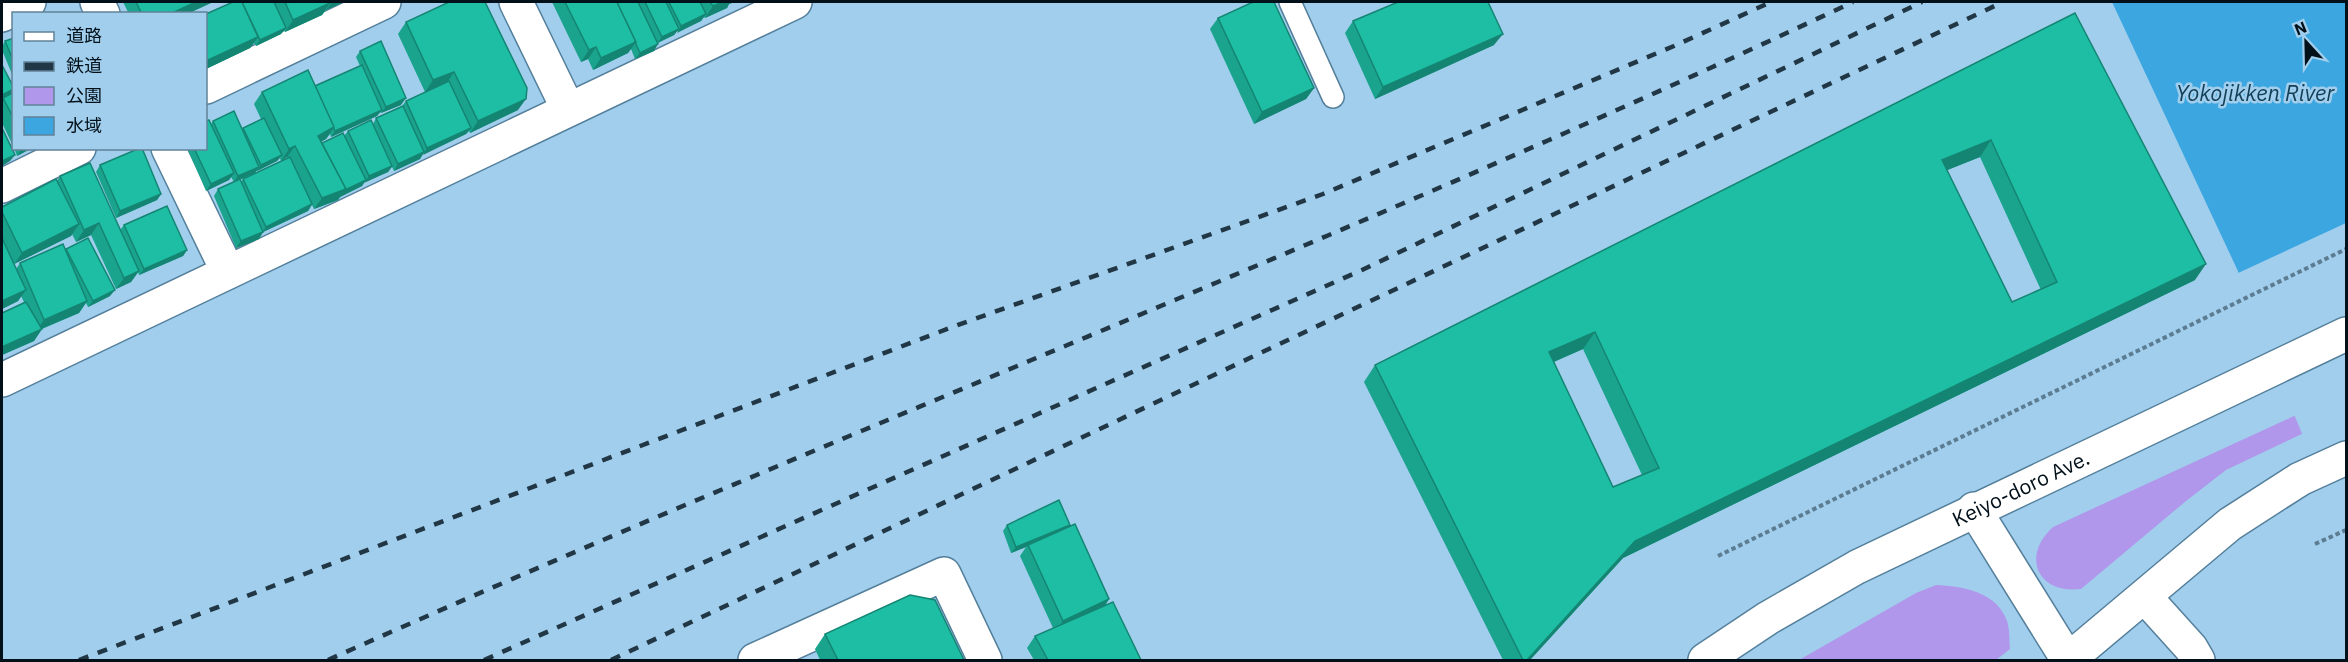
<svg xmlns="http://www.w3.org/2000/svg" width="2348" height="662" viewBox="0 0 2348 662" font-family="'IBM Plex Sans','Noto Sans JP',sans-serif">
<style>
.green{fill:#b197eb}
.water{fill:#3ca6e1}
.pier{fill:#a0ceec}
.lines{fill:none;stroke-linecap:round;stroke-linejoin:round}
.service-casing{stroke:#547f9b;stroke-width:24}
.minor-casing{stroke:#547f9b;stroke-width:36}
.trunk-casing{stroke:#547f9b;stroke-width:36}
.path{stroke:#5c7c92;stroke-width:4;stroke-dasharray:4.5 3;stroke-linecap:butt}
.service{stroke:#fff;stroke-width:21}
.minor{stroke:#fff;stroke-width:33}
.trunk{stroke:#fff;stroke-width:33}
.rail{stroke:#223745;stroke-width:4.5;stroke-dasharray:10 10;stroke-linecap:butt}
.wall{fill:#1aa38d;fill-rule:evenodd}
.shaded-wall{fill:#158573}
.building{fill:#1ebea4;stroke:#158573;stroke-width:1.5;fill-rule:evenodd}
.labels{text-anchor:middle;stroke-width:5;stroke-linejoin:round;paint-order:stroke}
.street-label{font-size:21px;fill:#02101a;stroke:#a0ceec}
.water-label{font-size:22px;font-style:italic;fill:#133e57;stroke:#a0ceec}
</style>
<rect width="100%" height="100%" fill="#a0ceec"/>
<g class="green">
<path d="M 2346,392 L 2346,413 L 2226,470 L 2186,501 L 2081,589 C 2037,594 2021,556 2053,527 Z"/>
<path d="M 1936,585 C 1963,586 1997,592 2007,621 C 2010,629 2009,641 2010,649 L 1996,660 L 1799,660 L 1916,593 Z"/>
</g>
<path class="water" d="M 2112,2 L 2346,2 L 2346,537 L 2237,269 Z"/>
<path class="pier" d="M 2346,223 L 2346,540 L 2236,274 Z"/>
<g class="lines">
<defs>
<path id="service" d="M 1290,2 L 1333,97"/>
<g id="minor">
<path d="M 97,2 L 103,14"/>
<path d="M 516,2 L 568,109"/>
<path d="M 2,15 L 29,2"/>
<path d="M 206,87 L 384,2"/>
<path d="M 168,148 L 228,272"/>
<path d="M 2,186 L 79,148"/>
<path d="M 2,380 L 795,2"/>
<path d="M 2145,597 L 2191,648 L 2198,660"/>
<path d="M 755,660 L 944,574 L 985,660"/>
</g>
<g id="trunk">
<path d="M 1974,509 L 2068,660"/>
<path id="s1" d="M 1705,660 L 1768,618 L 1857,567 L 2346,334"/>
<path d="M 2068,660 L 2230,524 L 2300,479 L 2346,458"/>
</g>
</defs>
<use href="#service" class="service-casing"/>
<use href="#minor" class="minor-casing"/>
<use href="#trunk" class="trunk-casing"/>
<g class="path">
<path d="M 2315,544 L 2346,530"/>
<path d="M 1718,556 L 2346,249"/>
</g>
<use href="#service" class="service"/>
<use href="#minor" class="minor"/>
<use href="#trunk" class="trunk"/>
<g class="rail">
<path d="M 79,660 L 955,326 L 1323,194 L 1674,46 L 1771,2"/>
<path d="M 328,660 C 833,434 1352,238 1853,2"/>
<path d="M 484,660 L 1362,270 L 1922,2"/>
<path d="M 611,660 L 2003,2"/>
</g>
</g>
<g class="wall">
<path d="M 123,2 L 213,2 L 187,14 L 129,14 Z"/>
<path d="M 233,2 L 344,2 L 326,10 L 322,15 L 285,32 L 284,30 L 281,34 L 256,46 L 254,43 L 250,48 L 206,69 L 206,14 Z"/>
<path d="M 552,2 L 735,2 L 729,4 L 727,8 L 705,18 L 704,17 L 701,21 L 676,32 L 674,35 L 658,43 L 654,51 L 635,59 L 631,49 L 628,53 L 593,70 L 588,59 L 581,62 Z"/>
<path d="M 2075,13 L 2195,280 L 1623,558 L 1530,660 L 1503,660 L 1364,382 L 1375,365 ZM 1980,157 L 2041,290 L 2012,302 L 1947,170 ZM 1583,349 L 1642,475 L 1613,487 L 1554,362 Z"/>
<path d="M 1218,18 L 1314,88 L 1306,99 L 1254,124 L 1210,29 Z"/>
<path d="M 1353,21 L 1494,45 L 1375,99 L 1345,33 Z"/>
<path d="M 406,22 L 518,110 L 470,133 L 469,131 L 466,134 L 423,154 L 420,159 L 394,171 L 392,167 L 388,172 L 364,182 L 362,186 L 340,197 L 338,200 L 314,209 L 312,205 L 308,211 L 263,232 L 259,239 L 236,248 L 214,196 L 218,189 L 241,182 L 243,179 L 287,158 L 287,157 L 281,161 L 280,158 L 277,161 L 257,171 L 256,171 L 255,173 L 234,182 L 231,177 L 229,180 L 206,191 L 187,148 L 206,148 L 211,124 L 213,121 L 242,130 L 243,128 L 261,119 L 254,104 L 262,92 L 315,86 L 360,66 L 356,57 L 360,51 L 401,105 L 381,113 L 380,112 L 377,116 L 331,137 L 330,134 L 326,139 L 321,142 L 322,143 L 344,136 L 348,131 L 373,124 L 376,118 L 402,106 L 406,101 L 425,92 L 398,34 Z"/>
<path d="M 14,38 L 14,79 L 2,50 L 2,46 L 5,41 Z"/>
<path d="M 2,65 L 14,90 L 11,94 L 14,92 L 14,148 L 2,123 Z"/>
<path d="M 14,148 L 32,148 L 17,156 Z"/>
<path d="M 100,165 L 161,194 L 157,200 L 116,218 L 96,172 Z"/>
<path d="M 60,176 L 120,230 L 124,225 L 187,250 L 183,256 L 139,275 L 138,272 L 131,282 L 116,289 L 91,235 L 76,242 L 72,234 L 71,236 L 14,264 L 16,269 L 20,263 L 65,250 L 110,296 L 88,307 L 86,303 L 79,313 L 42,329 L 34,341 L 2,355 L 2,313 L 24,302 L 21,296 L 18,301 L 2,309 L 2,207 L 57,181 Z"/>
<path d="M 1007,525 L 1069,527 L 1109,599 L 1105,606 L 1141,660 L 1034,660 L 1027,648 L 1035,636 L 1053,628 L 1020,556 L 1026,547 L 1011,553 L 1003,531 Z"/>
<path d="M 825,634 L 964,660 L 820,660 L 815,649 Z"/>
</g>
<g class="shaded-wall">
<path d="M 196,2 L 213,2 L 187,14 L 170,14 Z"/>
<path d="M 332,2 L 344,2 L 326,10 Z"/>
<path d="M 723,2 L 735,2 L 729,4 L 727,8 L 705,18 L 713,6 Z"/>
<path d="M 330,3 L 322,15 L 285,32 L 293,20 Z"/>
<path d="M 706,14 L 701,21 L 677,33 L 681,26 Z"/>
<path d="M 286,28 L 281,34 L 256,46 L 260,40 Z"/>
<path d="M 679,29 L 674,35 L 657,43 L 662,37 Z"/>
<path d="M 1503,34 L 1494,45 L 1375,99 L 1383,87 Z"/>
<path d="M 258,37 L 250,48 L 206,69 L 206,61 Z"/>
<path d="M 636,42 L 628,53 L 593,70 L 601,58 Z"/>
<path d="M 658,44 L 654,51 L 635,59 L 640,53 Z"/>
<path d="M 596,47 L 588,59 L 581,62 L 589,50 Z"/>
<path d="M 454,72 L 446,84 L 425,92 L 433,80 Z"/>
<path d="M 1314,88 L 1306,99 L 1254,124 L 1262,112 Z"/>
<path d="M 14,89 L 10,95 L 3,98 L 2,99 L 2,95 Z"/>
<path d="M 406,98 L 401,105 L 381,113 L 386,107 Z"/>
<path d="M 526,99 L 518,110 L 470,133 L 478,121 Z"/>
<path d="M 382,110 L 377,116 L 331,137 L 335,131 Z"/>
<path d="M 334,127 L 326,139 L 310,147 L 318,136 Z"/>
<path d="M 471,128 L 466,134 L 423,155 L 427,148 Z"/>
<path d="M 1991,140 L 1980,157 L 1930,177 L 1942,160 Z"/>
<path d="M 295,146 L 287,157 L 281,161 L 289,149 Z"/>
<path d="M 22,148 L 32,148 L 17,156 Z"/>
<path d="M 424,152 L 420,159 L 394,171 L 398,164 Z"/>
<path d="M 15,155 L 10,161 L 2,166 L 2,161 Z"/>
<path d="M 282,155 L 277,161 L 257,171 L 261,165 Z"/>
<path d="M 392,166 L 388,172 L 364,183 L 369,176 Z"/>
<path d="M 259,167 L 255,173 L 234,182 L 238,176 Z"/>
<path d="M 234,173 L 229,180 L 206,191 L 211,184 Z"/>
<path d="M 366,180 L 362,186 L 340,197 L 345,190 Z"/>
<path d="M 346,189 L 338,200 L 314,209 L 322,198 Z"/>
<path d="M 161,194 L 157,200 L 116,218 L 120,211 Z"/>
<path d="M 312,204 L 308,211 L 263,232 L 259,239 L 236,248 L 241,241 L 262,233 L 266,227 Z"/>
<path d="M 99,223 L 91,235 L 76,242 L 84,230 Z"/>
<path d="M 79,224 L 71,236 L 14,264 L 22,253 Z"/>
<path d="M 187,250 L 183,256 L 139,275 L 144,269 Z"/>
<path d="M 2206,264 L 2195,280 L 1623,558 L 1530,660 L 1527,660 L 1635,541 Z"/>
<path d="M 139,271 L 131,282 L 116,289 L 124,278 Z"/>
<path d="M 26,290 L 18,301 L 2,309 L 2,301 Z"/>
<path d="M 115,290 L 110,296 L 88,307 L 93,301 Z"/>
<path d="M 87,301 L 79,313 L 36,331 L 44,320 Z"/>
<path d="M 42,329 L 34,341 L 2,355 L 2,347 Z"/>
<path d="M 1595,332 L 1583,349 L 1537,369 L 1549,352 Z"/>
<path d="M 1070,525 L 1065,532 L 1028,545 L 1026,547 L 1011,553 L 1016,547 Z"/>
<path d="M 1109,599 L 1101,611 L 1055,632 L 1063,621 Z"/>
</g>
<g class="building">
<path d="M 136,2 L 196,2 L 170,14 L 142,14 Z"/>
<path d="M 233,2 L 242,2 L 258,37 L 206,61 L 206,14 Z"/>
<path d="M 242,2 L 274,2 L 286,28 L 260,40 Z"/>
<path d="M 285,2 L 329,2 L 330,3 L 293,20 Z"/>
<path d="M 449,2 L 485,2 L 527,88 L 526,99 L 478,121 L 454,72 L 433,80 L 406,22 Z"/>
<path d="M 565,2 L 617,2 L 636,42 L 601,58 L 596,47 L 589,50 Z"/>
<path d="M 617,2 L 638,2 L 658,44 L 640,53 L 635,42 L 636,42 Z"/>
<path d="M 645,2 L 666,2 L 679,29 L 662,37 Z"/>
<path d="M 669,2 L 700,2 L 706,14 L 681,26 Z"/>
<path d="M 710,2 L 723,2 L 713,6 Z"/>
<path d="M 1253,2 L 1274,2 L 1314,88 L 1262,112 L 1218,18 Z"/>
<path d="M 1398,2 L 1488,2 L 1503,34 L 1383,87 L 1353,21 Z"/>
<path d="M 2075,13 L 2206,264 L 1635,541 L 1527,660 L 1523,660 L 1375,365 ZM 1991,140 L 2057,282 L 2012,302 L 1942,160 ZM 1595,332 L 1659,468 L 1613,487 L 1549,352 Z"/>
<path d="M 14,38 L 14,62 L 5,41 Z"/>
<path d="M 381,41 L 406,98 L 386,107 L 360,51 Z"/>
<path d="M 2,65 L 14,88 L 14,89 L 2,95 Z"/>
<path d="M 362,65 L 382,110 L 335,131 L 315,86 Z"/>
<path d="M 308,70 L 334,127 L 318,136 L 346,189 L 322,198 L 295,146 L 289,149 L 262,92 Z"/>
<path d="M 449,81 L 471,128 L 427,148 L 406,101 Z"/>
<path d="M 14,92 L 14,119 L 3,98 Z"/>
<path d="M 403,106 L 424,152 L 398,164 L 376,118 Z"/>
<path d="M 234,111 L 259,167 L 238,176 L 213,121 Z"/>
<path d="M 264,118 L 282,155 L 261,165 L 243,128 Z"/>
<path d="M 209,120 L 234,173 L 211,184 L 194,148 L 206,148 L 206,121 Z"/>
<path d="M 371,120 L 392,166 L 369,176 L 348,131 Z"/>
<path d="M 2,128 L 15,155 L 2,161 Z"/>
<path d="M 343,133 L 366,180 L 345,190 L 345,189 L 346,189 L 322,143 Z"/>
<path d="M 140,148 L 142,148 L 161,194 L 120,211 L 100,165 Z"/>
<path d="M 290,157 L 312,204 L 266,227 L 243,179 Z"/>
<path d="M 90,163 L 139,271 L 124,278 L 99,223 L 84,230 L 60,176 Z"/>
<path d="M 56,179 L 79,224 L 22,253 L 2,212 L 2,207 Z"/>
<path d="M 240,179 L 263,232 L 241,241 L 218,189 Z"/>
<path d="M 167,206 L 187,250 L 144,269 L 124,225 Z"/>
<path d="M 2,238 L 26,290 L 2,301 Z"/>
<path d="M 88,238 L 115,290 L 93,301 L 66,249 Z"/>
<path d="M 63,244 L 87,301 L 44,320 L 20,263 Z"/>
<path d="M 26,302 L 42,329 L 2,347 L 2,313 Z"/>
<path d="M 1059,500 L 1070,525 L 1016,547 L 1007,525 Z"/>
<path d="M 1075,524 L 1109,599 L 1063,621 L 1028,545 Z"/>
<path d="M 910,595 L 935,600 L 964,660 L 838,660 L 825,634 Z"/>
<path d="M 1113,602 L 1141,660 L 1048,660 L 1035,636 Z"/>
</g>
<g class="labels">
<g class="street-label">
<text dy="7" stroke="none"><textPath href="#s1" startOffset="360">Keiyo-doro Ave.</textPath></text>
</g>
<g class="water-label">
<text x="2255" y="101">Yokojikken River</text>
</g>
</g>
<rect width="2348" height="662" fill="none" stroke="#02101a" stroke-width="6"/>
<rect x="12" y="12" width="195" height="138" fill="#a0ceec" stroke="#618298" stroke-width="1.5"/>
<rect x="24" y="32" width="30" height="9" fill="#ffffff" stroke="#618298" stroke-width="1.5"/>
<text x="66" y="42" font-size="18" fill="#02101a">道路</text>
<rect x="24" y="62" width="30" height="9" fill="#223745" stroke="#618298" stroke-width="1.5"/>
<text x="66" y="72" font-size="18" fill="#02101a">鉄道</text>
<rect x="24" y="87" width="30" height="18" fill="#b197eb" stroke="#618298" stroke-width="1.5"/>
<text x="66" y="102" font-size="18" fill="#02101a">公園</text>
<rect x="24" y="117" width="30" height="18" fill="#3ca6e1" stroke="#618298" stroke-width="1.5"/>
<text x="66" y="132" font-size="18" fill="#02101a">水域</text>
<g transform="translate(2306 42) rotate(338)" stroke="#a0ceec" stroke-width="4.5" paint-order="stroke">
<path d="M0-4.5L10 22L0 15L-10 22Z" fill="#02101a"/>
<text y="-9" font-size="16" font-weight="bold" text-anchor="middle" fill="#02101a">N</text>
</g>
</svg>
